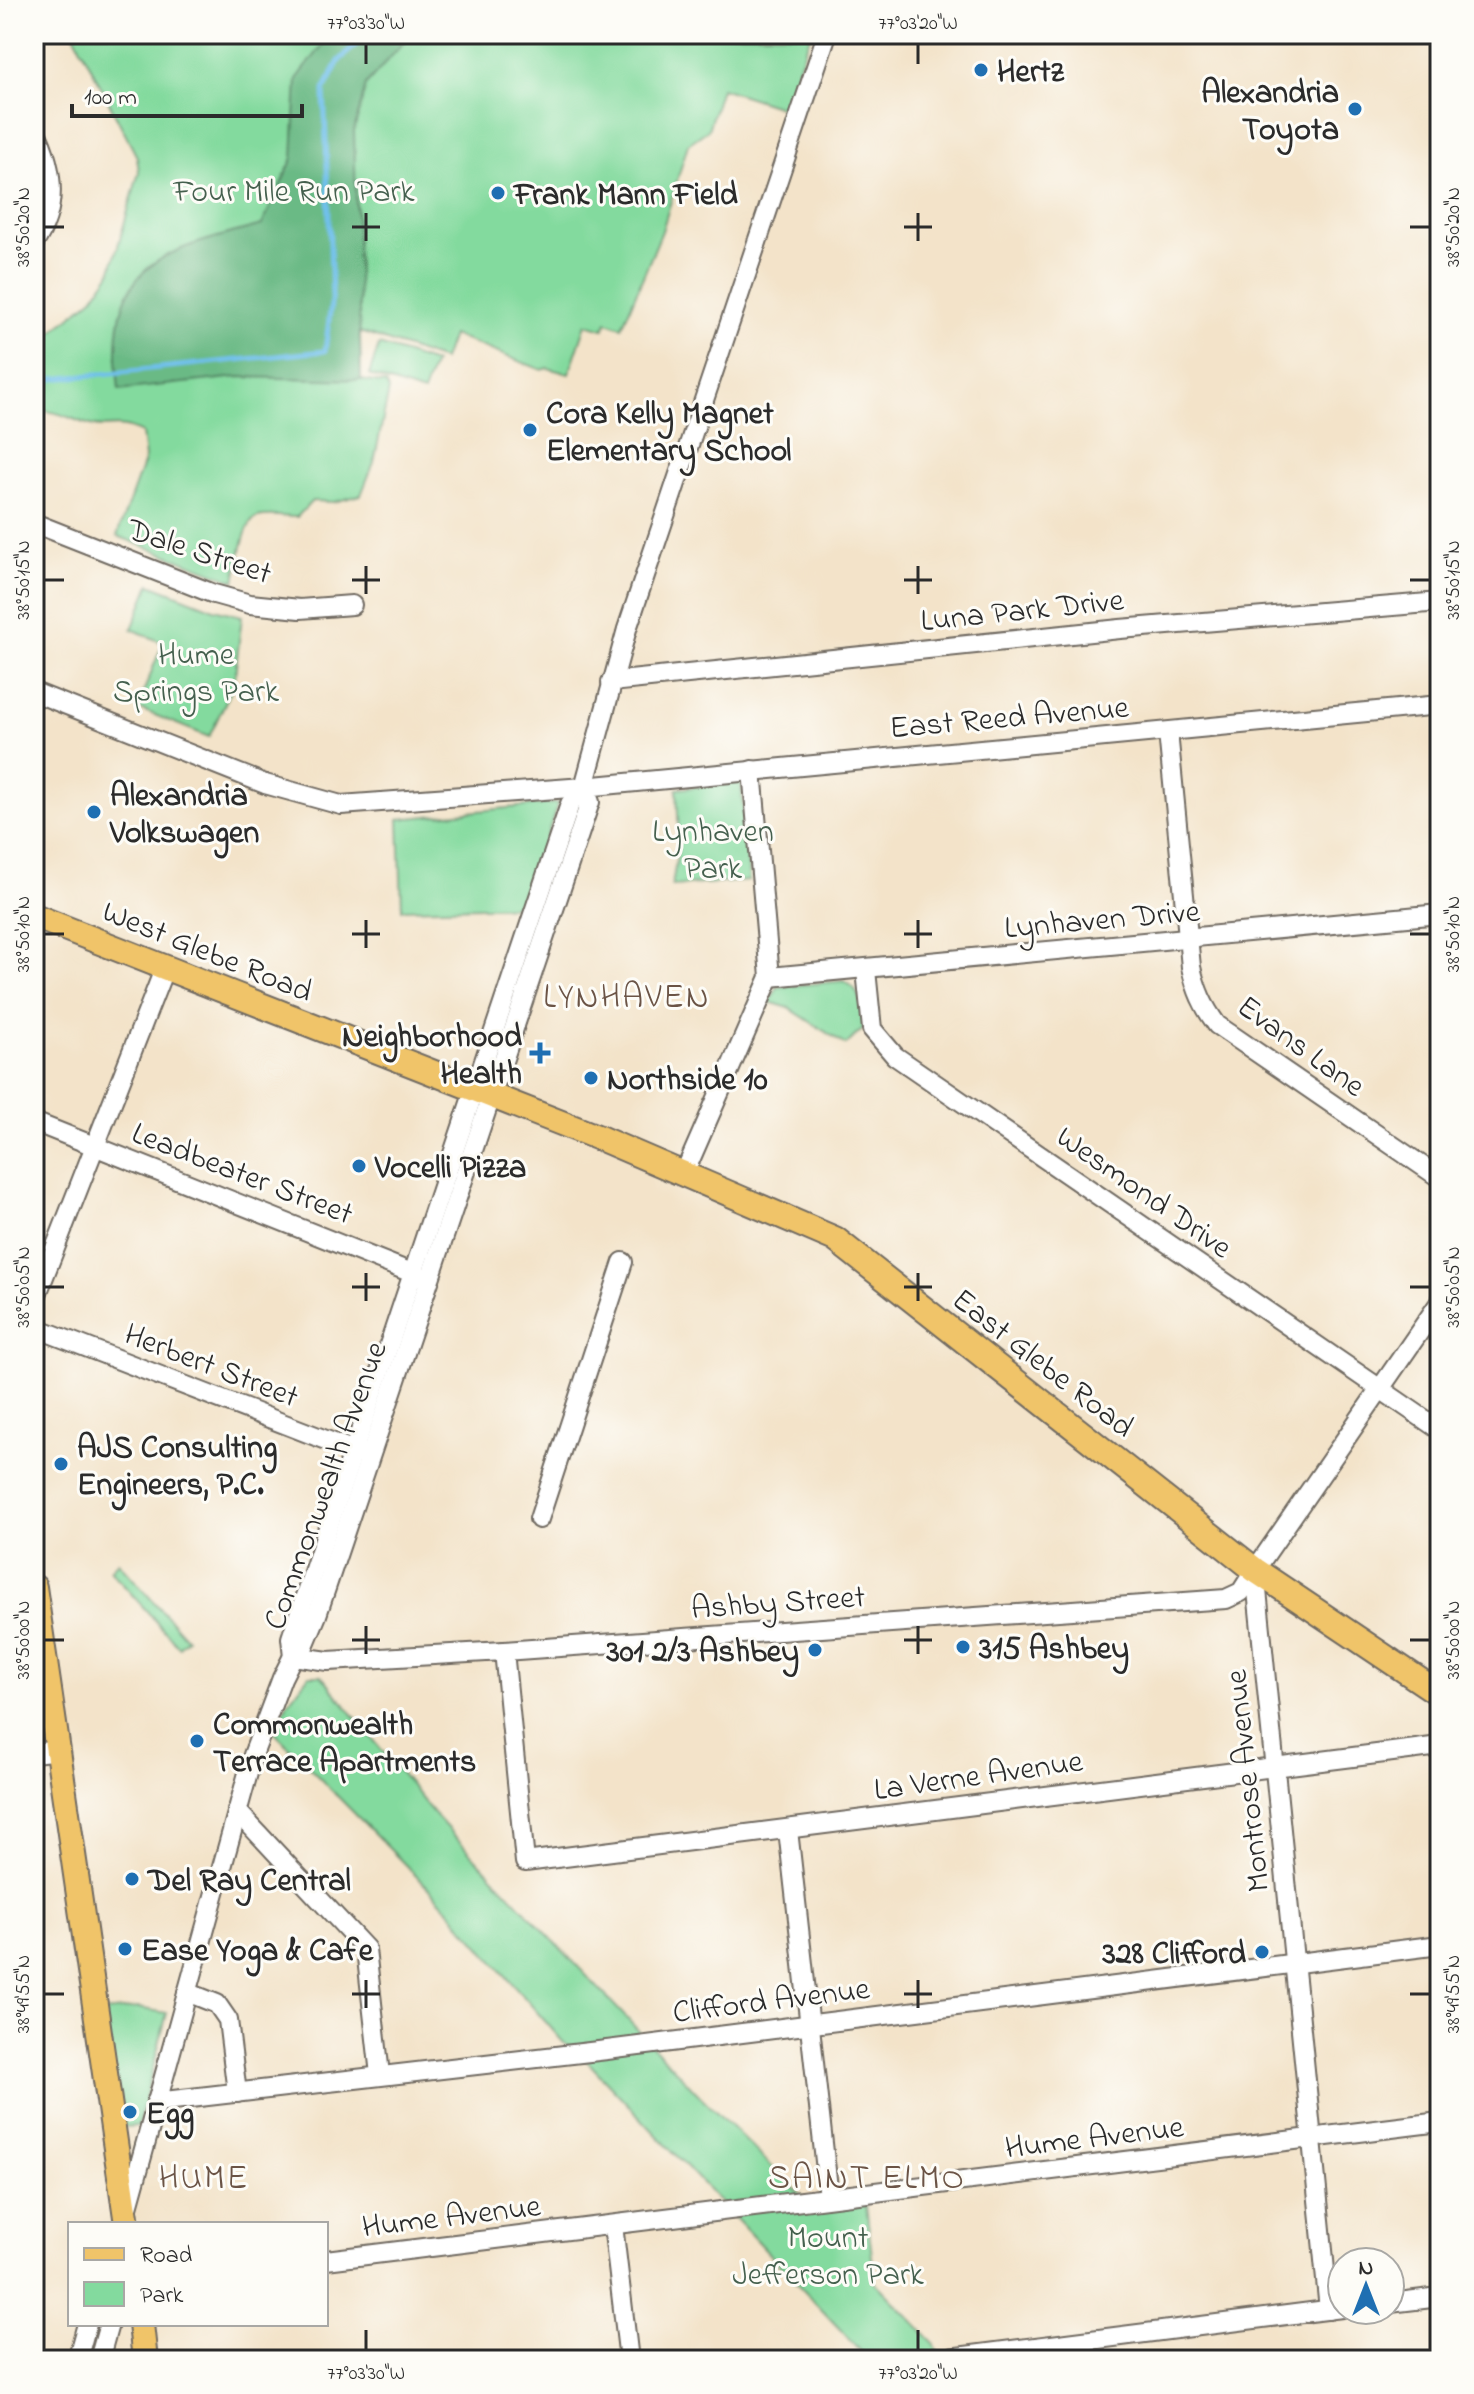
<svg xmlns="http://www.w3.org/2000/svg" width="1474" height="2394" viewBox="0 0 1474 2394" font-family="'Indie Flower',sans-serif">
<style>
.green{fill:#83da9e;stroke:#578264;stroke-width:2}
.forest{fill:#6aba85;stroke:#4a7258;stroke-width:2}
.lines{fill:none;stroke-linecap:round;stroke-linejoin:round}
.stream{stroke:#70c0eb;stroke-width:5}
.minor-casing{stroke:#716b62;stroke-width:22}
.major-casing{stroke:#716b62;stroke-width:28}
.minor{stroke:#fff;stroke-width:18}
.major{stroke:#f0c469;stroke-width:24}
.ticks{fill:none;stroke:#2b2b2b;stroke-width:3}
.poi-dot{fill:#1f6fb2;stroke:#fdfcf7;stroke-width:3}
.labels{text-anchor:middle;stroke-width:6;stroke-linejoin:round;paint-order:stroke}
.poi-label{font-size:32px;font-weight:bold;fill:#2b2b2b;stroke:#fdfcf7;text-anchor:start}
.park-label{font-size:32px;fill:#45604e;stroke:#fdfcf7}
.street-label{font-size:32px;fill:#2b2b2b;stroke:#fdfcf7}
.neighbourhood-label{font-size:34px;letter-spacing:2px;fill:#6b5446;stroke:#fdfcf7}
.neatline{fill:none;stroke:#2b2b2b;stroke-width:3}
.ticks-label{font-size:20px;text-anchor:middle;fill:#2b2b2b}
</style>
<rect width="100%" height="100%" fill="#fdfcf7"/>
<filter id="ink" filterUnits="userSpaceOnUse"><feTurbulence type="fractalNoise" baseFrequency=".0125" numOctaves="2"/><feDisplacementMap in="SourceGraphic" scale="16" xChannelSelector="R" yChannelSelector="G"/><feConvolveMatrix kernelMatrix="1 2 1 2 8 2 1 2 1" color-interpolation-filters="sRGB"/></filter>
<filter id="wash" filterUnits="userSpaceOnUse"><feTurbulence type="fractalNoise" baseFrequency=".006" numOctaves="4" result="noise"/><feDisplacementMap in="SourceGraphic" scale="32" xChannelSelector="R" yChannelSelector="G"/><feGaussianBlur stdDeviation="1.8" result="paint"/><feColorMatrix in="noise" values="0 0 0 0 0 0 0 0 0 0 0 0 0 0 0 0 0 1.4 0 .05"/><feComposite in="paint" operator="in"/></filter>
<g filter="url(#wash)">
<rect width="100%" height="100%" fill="#f3e3c9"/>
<g class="green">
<path d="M 74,34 L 811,34 L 783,108 L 721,88 L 708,130 L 688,144 L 662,231 L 622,327 L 607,322 L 604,329 L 586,324 L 569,374 L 548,368 L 542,370 L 452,335 L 443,360 L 360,332 L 361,380 L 386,384 L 389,390 L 374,462 L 361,495 L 334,502 L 312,501 L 297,517 C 286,517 269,514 258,517 C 244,520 238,567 235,581 L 117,536 L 145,458 L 142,433 C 115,420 111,431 91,425 C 70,419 57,410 34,410 L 34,347 L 93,298 L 110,274 L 139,172 L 137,157 Z"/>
<path d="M 379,345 L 434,363 L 423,393 L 369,375 Z"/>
<path d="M 150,584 L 214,609 L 242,616 L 234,684 L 209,737 L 137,708 L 163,643 L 132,629 Z"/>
<path d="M 741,782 L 749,881 L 672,886 L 679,842 L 677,789 Z"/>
<path d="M 558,803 L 523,906 L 402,909 L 399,819 Z"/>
<path d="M 844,981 C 864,991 861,1010 863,1029 L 846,1045 L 789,1008 L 769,1002 L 778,987 Z"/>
<path d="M 118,1562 L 187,1639 L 179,1647 L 110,1570 Z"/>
<path d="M 309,1675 L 321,1675 L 433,1813 L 701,2097 L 817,2211 L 866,2205 L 875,2282 L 934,2343 L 940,2360 L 869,2360 L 588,2062 L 563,2042 L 441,1901 L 274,1732 L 287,1704 Z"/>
<path d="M 138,2008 L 167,2013 L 138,2126 L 120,2127 L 105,2012 Z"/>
</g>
<path class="forest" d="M 331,34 L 411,34 L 366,85 L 354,131 L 361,380 L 239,377 L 119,390 C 106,263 155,253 262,225 L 293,158 L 297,79 Z"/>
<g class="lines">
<path class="stream" d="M 34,381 L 325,351 L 332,296 L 324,90 L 339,61 L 367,34"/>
</g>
</g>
<g filter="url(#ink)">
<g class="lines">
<defs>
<g id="minor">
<path d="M 34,128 C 53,166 60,206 34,243"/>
<path d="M 34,523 L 214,594 L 250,604 L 300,609 L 352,605"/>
<path d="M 611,682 L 1120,629 L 1440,602"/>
<path d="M 34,692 L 265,784 L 341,805 L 584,787 L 1440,705"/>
<path d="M 1168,732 L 1191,967 C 1196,990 1203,1006 1217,1025 L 1440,1178"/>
<path d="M 866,970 L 872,1029 L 895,1056 L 1440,1430"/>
<path d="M 770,977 L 1440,914"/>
<path d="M 34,1122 L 422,1277"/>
<path d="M 684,1174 L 770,977 L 752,770"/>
<path d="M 34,1302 L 165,967"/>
<path d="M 34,1327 L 362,1454"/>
<path d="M 539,1519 L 623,1262"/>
<path d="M 504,1651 L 525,1862 L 1440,1746"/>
<path d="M 293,1656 L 291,1638 L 570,804 L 584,787 L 627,629 L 827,34"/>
<path d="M 293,1656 L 328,1661 L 504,1651 L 1226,1599 L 1241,1592 L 1255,1570"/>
<path d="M 34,1753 L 58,1750"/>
<path d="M 237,1811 L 366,1949 L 380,2075"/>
<path d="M 788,1830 L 829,2197"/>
<path d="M 187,1992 L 217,2004 L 228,2020 L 237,2093"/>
<path d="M 156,2102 L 607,2050 L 1440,1945"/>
<path d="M 128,2207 L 253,1755 L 282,1678 L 293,1656 L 304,1646 L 317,1615 L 590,802 L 584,787"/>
<path d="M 613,2225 L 629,2360"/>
<path d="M 326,2260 L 1440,2122"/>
<path d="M 1390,2303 L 1440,2297"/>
<path d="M 1329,2310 L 1255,1570 L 1440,1302"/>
<path d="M 77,2360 L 87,2324"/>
<path d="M 99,2360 L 109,2324"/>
<path d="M 933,2360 L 1342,2308"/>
</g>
<g id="major">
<path d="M 34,916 L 602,1139 L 835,1239 L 1255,1570 L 1440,1694"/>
<path d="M 34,1587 L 127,2224"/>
<path d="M 141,2324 L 145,2360"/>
</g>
</defs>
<use href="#minor" class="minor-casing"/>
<use href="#major" class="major-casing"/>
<use href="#minor" class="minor"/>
<use href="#major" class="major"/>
</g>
</g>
<path class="ticks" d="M 366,44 L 366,64M 918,44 L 918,64M 366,213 L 366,241M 918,213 L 918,241M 44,227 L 64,227M 352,227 L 380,227M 904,227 L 932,227M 1410,227 L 1430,227M 366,566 L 366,594M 918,566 L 918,594M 44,580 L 64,580M 352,580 L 380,580M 904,580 L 932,580M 1410,580 L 1430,580M 366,920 L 366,948M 918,920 L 918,948M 44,934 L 64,934M 352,934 L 380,934M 904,934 L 932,934M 1410,934 L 1430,934M 366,1273 L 366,1301M 918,1273 L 918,1301M 44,1287 L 64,1287M 352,1287 L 380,1287M 904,1287 L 932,1287M 1410,1287 L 1430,1287M 366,1626 L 366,1654M 918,1626 L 918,1654M 44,1640 L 64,1640M 352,1640 L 380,1640M 904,1640 L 932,1640M 1410,1640 L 1430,1640M 366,1980 L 366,2008M 918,1980 L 918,2008M 44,1994 L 64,1994M 352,1994 L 380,1994M 904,1994 L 932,1994M 1410,1994 L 1430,1994M 366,2330 L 366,2350M 918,2330 L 918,2350"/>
<g class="poi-dot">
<circle cx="981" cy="70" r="8"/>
<circle cx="1355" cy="109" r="8"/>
<circle cx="498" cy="193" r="8"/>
<circle cx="530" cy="430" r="8"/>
<circle cx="94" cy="812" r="8"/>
<path d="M536 1041h8v8h8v8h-8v8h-8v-8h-8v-8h8z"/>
<circle cx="591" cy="1078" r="8"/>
<circle cx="359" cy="1166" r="8"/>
<circle cx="61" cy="1464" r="8"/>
<circle cx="963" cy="1647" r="8"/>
<circle cx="815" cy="1650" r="8"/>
<circle cx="197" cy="1741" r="8"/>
<circle cx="132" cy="1879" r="8"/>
<circle cx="125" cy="1949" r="8"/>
<circle cx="1262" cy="1952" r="8"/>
<circle cx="130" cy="2112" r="8"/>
</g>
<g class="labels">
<g class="poi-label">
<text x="997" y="81">Hertz</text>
<text x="1339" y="102" text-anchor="end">Alexandria<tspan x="1339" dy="37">Toyota</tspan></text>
<text x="514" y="204">Frank Mann Field</text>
<text x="546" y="423">Cora Kelly Magnet<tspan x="546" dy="37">Elementary School</tspan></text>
<text x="110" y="805">Alexandria<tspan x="110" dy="37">Volkswagen</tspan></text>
<text x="522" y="1046" text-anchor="end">Neighborhood<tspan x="522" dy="37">Health</tspan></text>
<text x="607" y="1089">Northside 10</text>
<text x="375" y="1177">Vocelli Pizza</text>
<text x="77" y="1457">AJS Consulting<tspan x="77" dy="37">Engineers, P.C.</tspan></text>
<text x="979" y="1658">315 Ashbey</text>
<text x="799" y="1661" text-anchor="end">301 2/3 Ashbey</text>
<text x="213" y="1734">Commonwealth<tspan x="213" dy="37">Terrace Apartments</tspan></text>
<text x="148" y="1890">Del Ray Central</text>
<text x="141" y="1960">Ease Yoga &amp; Cafe</text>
<text x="1246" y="1963" text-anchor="end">328 Clifford</text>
<text x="146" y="2123">Egg</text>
</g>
<g class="park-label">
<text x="294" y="201">Four Mile Run Park</text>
<text x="196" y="664">Hume<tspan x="196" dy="37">Springs Park</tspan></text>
<text x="713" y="841">Lynhaven<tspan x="713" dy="37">Park</tspan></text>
<text x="828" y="2247">Mount<tspan x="828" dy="37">Jefferson Park</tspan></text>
</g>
<g class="street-label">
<text transform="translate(200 550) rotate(18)" y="11">Dale Street</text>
<text transform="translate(1022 609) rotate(-6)" y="11">Luna Park Drive</text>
<text transform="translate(1009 716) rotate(-5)" y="11">East Reed Avenue</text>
<text transform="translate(1102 918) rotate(-5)" y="11">Lynhaven Drive</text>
<text transform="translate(208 950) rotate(22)" y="11">West Glebe Road</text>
<text transform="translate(1302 1045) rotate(36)" y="11">Evans Lane</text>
<text transform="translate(243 1172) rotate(21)" y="11">Leadbeater Street</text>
<text transform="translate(1145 1191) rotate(35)" y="11">Wesmond Drive</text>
<text transform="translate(1044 1362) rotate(38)" y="11">East Glebe Road</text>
<text transform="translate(212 1364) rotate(21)" y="11">Herbert Street</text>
<text transform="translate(324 1485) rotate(-70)" y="11">Commonwealth Avenue</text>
<text transform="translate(778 1601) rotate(-4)" y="11">Ashby Street</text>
<text transform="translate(978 1774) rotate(-8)" y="11">La Verne Avenue</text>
<text transform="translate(1246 1781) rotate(-96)" y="11">Montrose Avenue</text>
<text transform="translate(771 1999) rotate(-7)" y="11">Clifford Avenue</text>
<text transform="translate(1094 2136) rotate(-7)" y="11">Hume Avenue</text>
<text transform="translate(451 2215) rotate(-7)" y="11">Hume Avenue</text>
</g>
<g class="neighbourhood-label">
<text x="627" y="1007">LYNHAVEN</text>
<text x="204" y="2188">HUME</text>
<text x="867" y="2188">SAINT ELMO</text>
</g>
</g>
<rect width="1474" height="2394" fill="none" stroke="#fdfcf7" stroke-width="88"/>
<rect x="68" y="2222" width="260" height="104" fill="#fdfcf7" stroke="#a9a8a5" stroke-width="2"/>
<rect x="84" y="2248" width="40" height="12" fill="#f0c469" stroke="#a9a8a5" stroke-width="2"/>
<text x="140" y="2262" font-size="24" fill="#2b2b2b">Road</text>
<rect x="84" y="2282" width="40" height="24" fill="#83da9e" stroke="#a9a8a5" stroke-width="2"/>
<text x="140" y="2302" font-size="24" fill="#2b2b2b">Park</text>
<g transform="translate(1366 2286)"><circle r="38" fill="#fdfcf7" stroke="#a9a8a5" stroke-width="2"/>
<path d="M0-6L14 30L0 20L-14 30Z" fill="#1f6fb2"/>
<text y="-12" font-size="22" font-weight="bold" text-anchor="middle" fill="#2b2b2b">N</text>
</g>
<path d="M72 104v12h230v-12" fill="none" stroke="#2b2b2b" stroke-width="4"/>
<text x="84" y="104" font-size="24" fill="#2b2b2b" stroke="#fdfcf7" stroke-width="6" paint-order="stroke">100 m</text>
<rect x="44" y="44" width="1386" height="2306" class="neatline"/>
<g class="ticks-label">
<text x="366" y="29">77°03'30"W</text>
<text x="918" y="29">77°03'20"W</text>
<text transform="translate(22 227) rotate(-90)" y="7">38°50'20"N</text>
<text transform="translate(1452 227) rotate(-90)" y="7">38°50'20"N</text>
<text transform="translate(22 580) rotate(-90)" y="7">38°50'15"N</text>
<text transform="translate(1452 580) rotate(-90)" y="7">38°50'15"N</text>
<text transform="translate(22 934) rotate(-90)" y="7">38°50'10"N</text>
<text transform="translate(1452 934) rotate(-90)" y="7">38°50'10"N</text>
<text transform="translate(22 1287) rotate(-90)" y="7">38°50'05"N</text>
<text transform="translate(1452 1287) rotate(-90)" y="7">38°50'05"N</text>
<text transform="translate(22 1640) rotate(-90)" y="7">38°50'00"N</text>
<text transform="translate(1452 1640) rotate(-90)" y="7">38°50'00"N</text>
<text transform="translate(22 1994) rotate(-90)" y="7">38°49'55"N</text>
<text transform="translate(1452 1994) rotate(-90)" y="7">38°49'55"N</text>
<text x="366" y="2379">77°03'30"W</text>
<text x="918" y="2379">77°03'20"W</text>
</g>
</svg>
